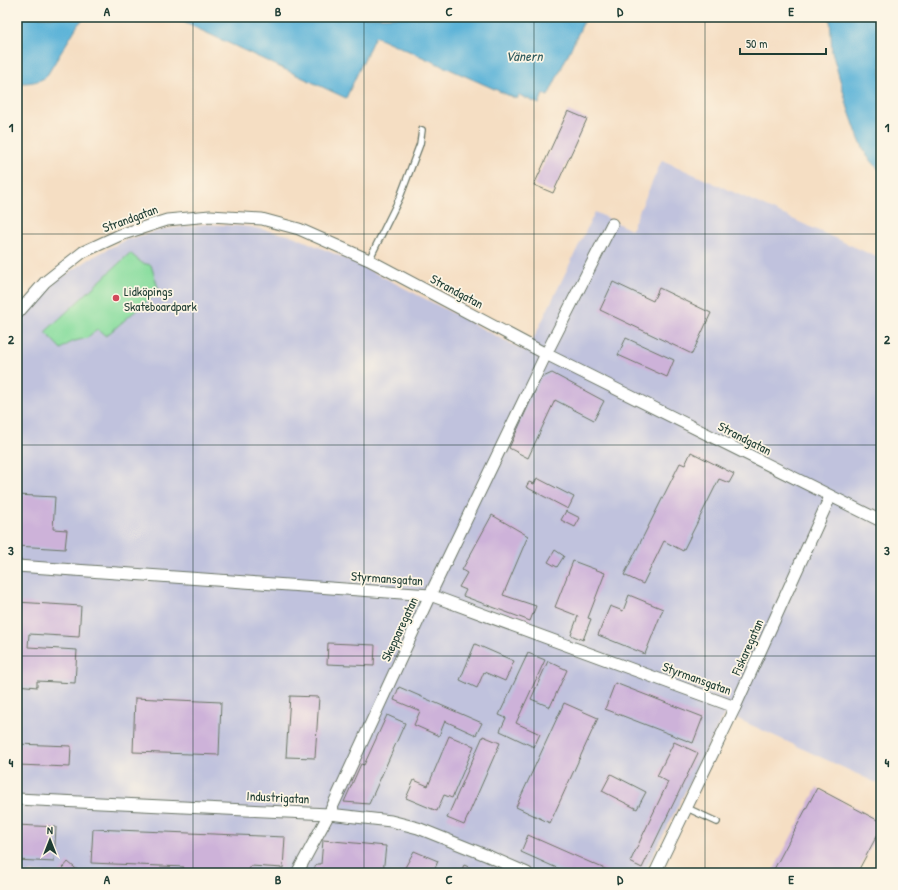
<svg xmlns="http://www.w3.org/2000/svg" width="898" height="890" viewBox="0 0 898 890" font-family="'Patrick Hand',sans-serif">
<style>
.industrial{fill:#c0c2dd}
.green{fill:#89dd9f;stroke:#548d6a}
.water{fill:#5bb3d8;stroke:#3d7886}
.building{fill:#cdb2d9}
.lines{fill:none;stroke-linecap:round;stroke-linejoin:round}
.service-casing{stroke:#6a7566;stroke-width:8}
.minor-casing{stroke:#6a7566;stroke-width:13}
.service{stroke:#fff;stroke-width:5.5}
.minor{stroke:#fff;stroke-width:11}
.grid{fill:none;stroke:#1f3d34;stroke-width:1;stroke-opacity:0.55}
.poi-dot{fill:#d1495b;stroke:#fcf5e5;stroke-width:1.5}
.labels{text-anchor:middle;stroke-width:3.5;stroke-linejoin:round;paint-order:stroke}
.street-label{font-size:13px;fill:#1f3d34;stroke:#fcf5e5}
.poi-label{font-size:13px;fill:#1f3d34;stroke:#fcf5e5;text-anchor:start}
.water-label{font-size:14px;font-style:italic;fill:#2e5a5d;stroke:#fcf5e5}
.neatline{fill:none;stroke:#1f3d34;stroke-width:1.5}
.grid-label{font-size:13px;text-anchor:middle;font-weight:bold;fill:#1f3d34}
</style>
<rect width="100%" height="100%" fill="#fcf5e5"/>
<filter id="ink" filterUnits="userSpaceOnUse"><feTurbulence type="fractalNoise" baseFrequency=".025" numOctaves="2"/><feDisplacementMap in="SourceGraphic" scale="8" xChannelSelector="R" yChannelSelector="G"/><feConvolveMatrix kernelMatrix="1 2 1 2 8 2 1 2 1" color-interpolation-filters="sRGB"/></filter>
<filter id="wash" filterUnits="userSpaceOnUse"><feTurbulence type="fractalNoise" baseFrequency=".012" numOctaves="4" result="noise"/><feDisplacementMap in="SourceGraphic" scale="16" xChannelSelector="R" yChannelSelector="G"/><feGaussianBlur stdDeviation="0.9" result="paint"/><feColorMatrix in="noise" values="0 0 0 0 0 0 0 0 0 0 0 0 0 0 0 0 0 1.4 0 .05"/><feComposite in="paint" operator="in"/></filter>
<g filter="url(#wash)">
<rect width="100%" height="100%" fill="#f5dec3"/>
<path class="industrial" d="M 662,160 L 881,259 L 881,785 L 725,713 L 644,873 L 17,873 L 17,325 L 30,309 L 56,281 L 93,257 L 125,240 L 165,229 L 207,224 L 251,227 L 293,236 L 342,257 L 387,279 L 527,352 L 595,212 L 631,230 Z"/>
<path class="green" d="M 130,253 L 142,263 L 151,265 L 159,291 L 106,336 L 97,329 L 87,338 L 71,342 L 61,349 L 45,332 Z"/>
<g class="water">
<path d="M 17,17 L 87,17 L 79,23 L 46,77 C 37,83 28,83 17,83 Z"/>
<path d="M 178,17 L 586,17 L 548,96 L 543,94 L 539,104 L 519,95 L 517,99 L 375,36 L 346,98 L 177,19 Z"/>
<path d="M 830,17 L 881,17 L 881,172 L 867,156 L 859,139 L 848,108 L 832,52 Z"/>
</g>
<g id="blocks">
<g class="building">
<path d="M 568,111 L 587,119 L 553,193 L 534,185 Z"/>
<path d="M 613,282 L 653,301 L 659,288 L 711,313 L 692,354 L 600,310 Z"/>
<path d="M 626,338 L 674,360 L 667,377 L 618,355 Z"/>
<path d="M 552,373 L 604,401 L 594,420 L 555,400 L 528,458 L 509,448 L 541,378 Z"/>
<path d="M 691,452 L 734,474 L 729,483 L 719,479 L 683,551 L 664,541 L 643,584 L 624,575 L 680,463 L 685,465 Z"/>
<path d="M 537,478 L 574,497 L 568,509 L 526,487 L 529,482 L 534,484 Z"/>
<path d="M 17,495 L 55,497 L 53,529 L 67,530 L 65,549 L 17,546 Z"/>
<path d="M 566,511 L 580,518 L 575,527 L 561,520 Z"/>
<path d="M 492,515 L 528,536 L 503,595 L 536,606 L 530,621 L 463,596 L 466,590 L 459,587 L 467,573 L 462,570 Z"/>
<path d="M 555,550 L 564,556 L 557,567 L 548,562 Z"/>
<path d="M 573,561 L 605,573 L 588,618 L 591,619 L 583,640 L 571,635 L 578,616 L 555,607 Z"/>
<path d="M 629,595 L 663,609 L 645,654 L 598,635 L 610,606 L 623,611 Z"/>
<path d="M 17,602 L 81,606 L 79,637 L 29,634 L 28,647 L 77,650 L 75,683 L 37,681 L 37,687 L 17,685 Z"/>
<path d="M 328,643 L 375,645 L 374,666 L 327,664 Z"/>
<path d="M 475,644 L 514,661 L 505,681 L 484,672 L 477,688 L 460,680 Z"/>
<path d="M 528,653 L 545,660 L 516,723 L 540,734 L 534,747 L 500,731 L 506,718 L 499,715 Z"/>
<path d="M 548,661 L 567,670 L 550,707 L 531,699 Z"/>
<path d="M 615,683 L 703,717 L 693,743 L 605,709 Z"/>
<path d="M 399,687 L 482,723 L 476,735 L 445,721 L 439,736 L 414,725 L 420,711 L 394,700 Z"/>
<path d="M 290,696 L 319,697 L 315,758 L 286,757 Z"/>
<path d="M 135,698 L 221,702 L 219,755 L 133,752 Z"/>
<path d="M 564,703 L 598,718 L 550,823 L 516,807 Z"/>
<path d="M 387,715 L 405,723 L 369,804 L 344,802 L 361,764 L 364,765 Z"/>
<path d="M 449,736 L 474,746 L 452,798 L 444,795 L 437,811 L 406,798 L 414,780 L 428,786 Z"/>
<path d="M 483,736 L 500,743 L 464,825 L 447,818 Z"/>
<path d="M 674,742 L 698,753 L 642,868 L 630,862 L 668,782 L 657,776 Z"/>
<path d="M 17,744 L 71,746 L 70,767 L 17,765 Z"/>
<path d="M 611,774 L 646,792 L 637,809 L 602,791 Z"/>
<path d="M 817,788 L 881,822 L 881,828 L 857,873 L 772,873 Z"/>
<path d="M 17,825 L 56,827 L 54,862 L 17,860 Z"/>
<path d="M 93,829 L 285,837 L 283,868 L 251,866 L 247,873 L 180,873 L 184,867 L 91,863 Z"/>
<path d="M 528,835 L 614,873 L 568,873 L 521,852 Z"/>
<path d="M 323,840 L 386,846 L 383,873 L 311,873 L 317,864 L 321,864 Z"/>
<path d="M 414,851 L 438,861 L 433,873 L 402,873 Z"/>
<path d="M 68,862 L 81,873 L 59,873 Z"/>
<path d="M 464,865 L 483,873 L 460,873 Z"/>
</g>
</g>
</g>
<g filter="url(#ink)">
<use href="#blocks" fill-opacity="0" stroke="#6a7566" stroke-width="1"/>
<g class="lines">
<defs>
<g id="service">
<path d="M 369,260 L 400,197 L 420,144 L 422,130"/>
<path d="M 687,808 L 717,822"/>
</g>
<g id="minor">
<path d="M 17,314 L 45,282 L 83,252 L 120,235 L 167,220 L 210,216 L 262,219 L 299,229 L 369,260 L 546,354 L 881,521"/>
<path d="M 17,566 L 430,595 L 735,707"/>
<path d="M 17,799 L 329,814 L 391,821 L 418,828 L 488,856 L 527,873"/>
<path d="M 297,873 L 329,814 L 430,595 L 546,354 L 612,224"/>
<path d="M 655,873 L 735,707 L 830,497"/>
</g>
</defs>
<use href="#service" class="service-casing"/>
<use href="#minor" class="minor-casing"/>
<use href="#service" class="service"/>
<use href="#minor" class="minor"/>
</g>
</g>
<path class="grid" d="M 193,17 L 193,873M 364,17 L 364,873M 534,17 L 534,873M 705,17 L 705,873M 17,234 L 881,234M 17,445 L 881,445M 17,656 L 881,656"/>
<circle class="poi-dot" cx="116" cy="298" r="4"/>
<g class="labels">
<g class="street-label">
<text transform="translate(130 218) rotate(-20)" y="5">Strandgatan</text>
<text transform="translate(457 291) rotate(28)" y="5">Strandgatan</text>
<text transform="translate(745 438) rotate(27)" y="5">Strandgatan</text>
<text transform="translate(387 578) rotate(4)" y="5">Styrmansgatan</text>
<text transform="translate(399 629) rotate(-65)" y="5">Skepparegatan</text>
<text transform="translate(747 647) rotate(-66)" y="5">Fiskaregatan</text>
<text transform="translate(697 678) rotate(20)" y="5">Styrmansgatan</text>
<text transform="translate(278 797) rotate(3)" y="5">Industrigatan</text>
</g>
<g class="poi-label">
<text x="124" y="296">Lidköpings<tspan x="124" dy="15">Skateboardpark</tspan></text>
</g>
<g class="water-label">
<text x="524" y="61">Vänern</text>
</g>
</g>
<rect width="898" height="890" fill="none" stroke="#fcf5e5" stroke-width="44"/>
<g transform="translate(50 840)" stroke="#fcf5e5" stroke-width="3" paint-order="stroke">
<path d="M0-3L7 15L0 10L-7 15Z" fill="#1f3d34"/>
<text y="-6" font-size="11" font-weight="bold" text-anchor="middle" fill="#1f3d34">N</text>
</g>
<path d="M740 48v6h86v-6" fill="none" stroke="#1f3d34" stroke-width="2"/>
<text x="746" y="48" font-size="12" fill="#1f3d34" stroke="#fcf5e5" stroke-width="3" paint-order="stroke">50 m</text>
<rect x="22" y="22" width="854" height="846" class="neatline"/>
<g class="grid-label">
<text x="107" y="16">A</text>
<text x="278" y="16">B</text>
<text x="449" y="16">C</text>
<text x="620" y="16">D</text>
<text x="791" y="16">E</text>
<text x="11" y="132">1</text>
<text x="887" y="132">1</text>
<text x="11" y="344">2</text>
<text x="887" y="344">2</text>
<text x="11" y="555">3</text>
<text x="887" y="555">3</text>
<text x="11" y="767">4</text>
<text x="887" y="767">4</text>
<text x="107" y="884">A</text>
<text x="278" y="884">B</text>
<text x="449" y="884">C</text>
<text x="620" y="884">D</text>
<text x="791" y="884">E</text>
</g>
</svg>
